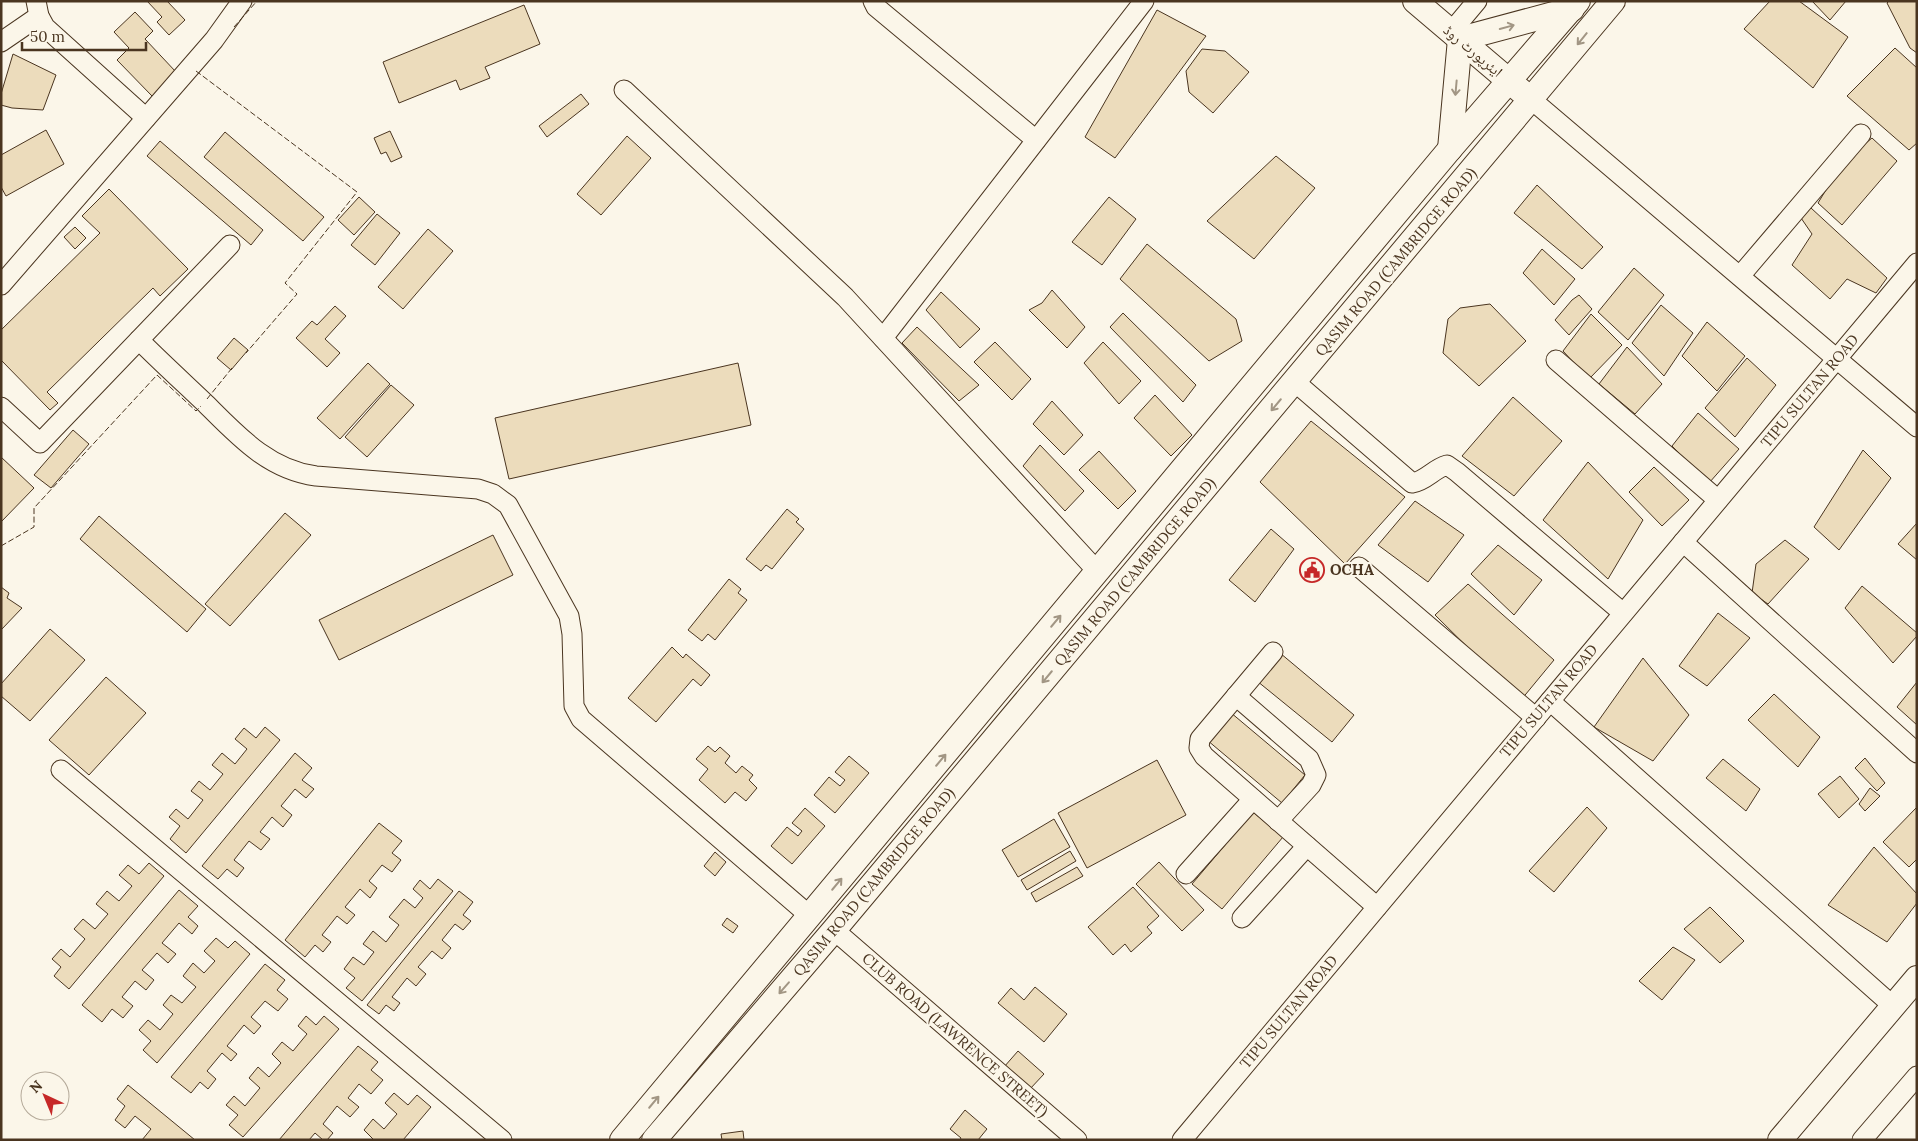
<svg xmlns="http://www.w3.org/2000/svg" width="1918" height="1141" viewBox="0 0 1918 1141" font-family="Lora,'Noto Naskh Arabic',serif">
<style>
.building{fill:#ecdcbc;stroke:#4a3520}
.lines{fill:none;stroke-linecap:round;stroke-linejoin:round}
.minor-casing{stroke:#4a3520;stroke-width:21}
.major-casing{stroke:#4a3520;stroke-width:26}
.minor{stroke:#fbf6e9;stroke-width:19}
.major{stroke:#fbf6e9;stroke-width:24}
.fence{stroke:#4a3520;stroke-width:1;stroke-dasharray:6 2.5;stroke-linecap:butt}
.oneway{stroke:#a29684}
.labels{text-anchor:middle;stroke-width:4;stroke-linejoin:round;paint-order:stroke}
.street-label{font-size:15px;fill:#4a3520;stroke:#fbf6e9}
.poi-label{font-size:15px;font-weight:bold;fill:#4a3520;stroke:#fbf6e9;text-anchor:start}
</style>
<rect width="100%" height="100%" fill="#fbf6e9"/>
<g class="building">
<path d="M 147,1 L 167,1 L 185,20 L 169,35 L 157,22 L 162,17 Z"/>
<path d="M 1770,1 L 1799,1 L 1848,37 L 1813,88 L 1744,29 Z"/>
<path d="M 1812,1 L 1846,1 L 1830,20 Z"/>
<path d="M 1889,1 L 1917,1 L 1917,53 L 1910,48 L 1887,3 Z"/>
<path d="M 524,5 L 540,44 L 485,67 L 490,78 L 460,90 L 456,80 L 399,103 L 383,62 Z"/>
<path d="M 1157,10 L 1206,36 L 1115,158 L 1085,137 Z"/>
<path d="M 135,12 L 153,31 L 145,39 L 176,72 L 152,96 L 117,60 L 129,48 L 114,32 Z"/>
<path d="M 1895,48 L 1917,68 L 1917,143 L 1909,150 L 1847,96 Z"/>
<path d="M 1202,49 L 1225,51 L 1249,72 L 1213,113 L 1189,92 L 1186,71 Z"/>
<path d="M 13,54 L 56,75 L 43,110 L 12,108 L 1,105 L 1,94 Z"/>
<path d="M 581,94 L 589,104 L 547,137 L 539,126 Z"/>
<path d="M 46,130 L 64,164 L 6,196 L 1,187 L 1,155 Z"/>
<path d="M 390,131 L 402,157 L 391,162 L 386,152 L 381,154 L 374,138 Z"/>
<path d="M 225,132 L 324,217 L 303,241 L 204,157 Z"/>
<path d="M 627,136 L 651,158 L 601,215 L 577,194 Z"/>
<path d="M 1872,138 L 1897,161 L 1842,225 L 1818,203 L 1832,180 L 1848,158 Z"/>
<path d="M 160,141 L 263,230 L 251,245 L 147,156 Z"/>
<path d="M 1276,156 L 1315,188 L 1254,259 L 1207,221 Z"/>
<path d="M 1537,185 L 1603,247 L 1582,269 L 1514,213 Z"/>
<path d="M 109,189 L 188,269 L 160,296 L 153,288 L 47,392 L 58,403 L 50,410 L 1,360 L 1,330 L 100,233 L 82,216 Z"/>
<path d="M 359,197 L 375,212 L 354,235 L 338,220 Z"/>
<path d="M 1109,197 L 1136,219 L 1102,265 L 1072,242 Z"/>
<path d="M 1811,208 L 1887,278 L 1876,293 L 1847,279 L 1830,299 L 1792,265 L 1812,234 L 1801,218 Z"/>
<path d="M 377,214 L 400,233 L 375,265 L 351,245 Z"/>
<path d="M 75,227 L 86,238 L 75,249 L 64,237 Z"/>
<path d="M 428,229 L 453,251 L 403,309 L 378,287 Z"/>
<path d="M 1147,244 L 1236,319 L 1242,341 L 1209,361 L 1120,279 Z"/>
<path d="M 1542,249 L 1575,279 L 1554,305 L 1523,273 Z"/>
<path d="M 1634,268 L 1664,295 L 1628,340 L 1598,312 Z"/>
<path d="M 1052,290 L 1085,327 L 1067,348 L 1029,310 L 1042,303 Z"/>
<path d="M 941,292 L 980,329 L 960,348 L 926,310 Z"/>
<path d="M 1579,295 L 1592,309 L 1569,335 L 1555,320 L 1572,300 Z"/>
<path d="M 1490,304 L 1526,341 L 1479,386 L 1443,353 L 1448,319 L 1460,308 Z"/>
<path d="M 1661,305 L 1693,333 L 1664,376 L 1632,343 Z"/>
<path d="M 335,306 L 346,316 L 325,339 L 340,353 L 327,367 L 296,338 L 312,321 L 317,325 Z"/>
<path d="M 1123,313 L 1196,385 L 1183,402 L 1110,327 Z"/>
<path d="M 1591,314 L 1622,345 L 1589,379 L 1563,351 Z"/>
<path d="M 1707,322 L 1745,356 L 1717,391 L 1682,356 Z"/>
<path d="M 917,327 L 979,385 L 959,401 L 902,343 Z"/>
<path d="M 234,338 L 248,350 L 231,370 L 217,358 Z"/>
<path d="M 995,342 L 1031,379 L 1012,400 L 974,362 Z"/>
<path d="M 1103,342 L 1141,381 L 1119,404 L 1084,363 Z"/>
<path d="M 1627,347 L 1662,384 L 1635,414 L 1599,384 Z"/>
<path d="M 1747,358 L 1776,385 L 1735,437 L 1705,408 Z"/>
<path d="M 368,363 L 390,384 L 340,439 L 317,418 Z"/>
<path d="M 738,363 L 751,425 L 509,479 L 495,418 Z"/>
<path d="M 391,385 L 414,405 L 367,457 L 345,437 Z"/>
<path d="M 1155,395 L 1192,435 L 1171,456 L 1134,418 Z"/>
<path d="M 1513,397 L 1562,441 L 1514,496 L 1462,456 Z"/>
<path d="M 1052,401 L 1083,435 L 1064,455 L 1033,424 Z"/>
<path d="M 1698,413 L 1739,449 L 1709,483 L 1672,446 Z"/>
<path d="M 1311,421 L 1405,497 L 1345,564 L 1260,482 Z"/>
<path d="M 73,430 L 89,444 L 51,488 L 34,475 Z"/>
<path d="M 1040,445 L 1084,491 L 1065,511 L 1023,466 Z"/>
<path d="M 1863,450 L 1891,478 L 1839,550 L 1814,527 Z"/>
<path d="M 1099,451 L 1136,491 L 1118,509 L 1079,470 Z"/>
<path d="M 1,457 L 34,488 L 1,522 Z"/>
<path d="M 1588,462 L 1643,520 L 1608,579 L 1543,520 Z"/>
<path d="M 1654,467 L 1689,500 L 1662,526 L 1629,492 Z"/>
<path d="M 1415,501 L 1464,535 L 1428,582 L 1378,545 Z"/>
<path d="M 787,509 L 799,519 L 796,522 L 804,529 L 772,569 L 766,565 L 761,571 L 746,559 Z"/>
<path d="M 285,513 L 311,535 L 230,626 L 205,604 Z"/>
<path d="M 99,516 L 206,609 L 187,632 L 80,539 Z"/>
<path d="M 1917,523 L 1917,560 L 1898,544 Z"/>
<path d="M 1271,529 L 1294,549 L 1255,602 L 1229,580 Z"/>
<path d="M 493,535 L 513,575 L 339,660 L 319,620 Z"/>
<path d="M 1785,540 L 1809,559 L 1768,604 L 1752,593 L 1756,564 Z"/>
<path d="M 1498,545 L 1542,580 L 1514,615 L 1471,574 Z"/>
<path d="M 729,579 L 741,589 L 738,593 L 747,600 L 715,640 L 708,634 L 702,641 L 688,630 Z"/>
<path d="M 1468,584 L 1554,660 L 1521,700 L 1435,615 Z"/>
<path d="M 1862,586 L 1917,633 L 1917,636 L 1893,663 L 1845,608 Z"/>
<path d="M 1,587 L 9,593 L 7,598 L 22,608 L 1,630 Z"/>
<path d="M 1718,613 L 1750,638 L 1707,686 L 1679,666 Z"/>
<path d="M 50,629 L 85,660 L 30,721 L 1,696 L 1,684 Z"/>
<path d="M 672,647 L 683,658 L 686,654 L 710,675 L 701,686 L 693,679 L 656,722 L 628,698 Z"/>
<path d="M 1280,653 L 1354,715 L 1332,742 L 1257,681 Z"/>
<path d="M 1643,658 L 1689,715 L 1653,761 L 1594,727 Z"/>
<path d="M 106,677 L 146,713 L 89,775 L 49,740 Z"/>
<path d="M 1917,682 L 1917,725 L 1897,707 Z"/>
<path d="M 1774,694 L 1820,737 L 1798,767 L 1748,720 Z"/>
<path d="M 1230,712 L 1305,775 L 1282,803 L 1207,740 Z"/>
<path d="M 265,727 L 280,740 L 186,853 L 170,839 L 180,826 L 169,817 L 176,809 L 188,819 L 203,800 L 191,791 L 199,781 L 210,790 L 223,774 L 212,765 L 222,753 L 235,764 L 247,749 L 235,739 L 244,728 L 256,738 Z"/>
<path d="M 708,746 L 715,752 L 720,747 L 730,756 L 725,763 L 736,773 L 742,766 L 753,775 L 749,780 L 757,788 L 746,801 L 735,792 L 725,803 L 699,780 L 708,769 L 696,759 Z"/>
<path d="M 295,753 L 312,768 L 302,780 L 314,789 L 306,798 L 295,789 L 281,806 L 292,815 L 283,827 L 272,817 L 260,832 L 270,839 L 261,850 L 249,841 L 234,860 L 244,868 L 237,877 L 227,869 L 218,879 L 202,866 Z"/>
<path d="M 849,756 L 869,773 L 835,813 L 814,795 L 829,777 L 840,786 L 845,780 L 835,772 Z"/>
<path d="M 1865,758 L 1885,783 L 1877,791 L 1855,768 Z"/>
<path d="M 1723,759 L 1760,789 L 1746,811 L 1706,778 Z"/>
<path d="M 1157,760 L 1186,815 L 1087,868 L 1058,813 Z"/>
<path d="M 1840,776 L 1859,799 L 1839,818 L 1818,794 Z"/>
<path d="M 1870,788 L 1880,796 L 1865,811 L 1859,804 Z"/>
<path d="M 1587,807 L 1607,828 L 1554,892 L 1529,871 Z"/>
<path d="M 1917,807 L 1917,859 L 1909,867 L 1883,842 Z"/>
<path d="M 805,808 L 825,826 L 792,864 L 771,846 L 787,827 L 798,836 L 802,831 L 792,823 Z"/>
<path d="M 1253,812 L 1283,837 L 1222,909 L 1192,884 Z"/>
<path d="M 1054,819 L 1070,847 L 1018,877 L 1002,850 Z"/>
<path d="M 379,823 L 402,841 L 392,853 L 401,860 L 392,872 L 382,865 L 369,881 L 377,888 L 370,898 L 360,889 L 345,907 L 355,915 L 347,924 L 337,916 L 322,935 L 331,942 L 323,952 L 315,945 L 305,957 L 285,940 Z"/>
<path d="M 1874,847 L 1917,894 L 1917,903 L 1887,942 L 1828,905 Z"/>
<path d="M 1070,851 L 1076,861 L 1027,890 L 1021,880 Z"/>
<path d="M 715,852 L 726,862 L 715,876 L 704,866 Z"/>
<path d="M 1159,862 L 1204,910 L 1182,931 L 1136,884 Z"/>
<path d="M 149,863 L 164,876 L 69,989 L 54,976 L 61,967 L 52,959 L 61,949 L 70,957 L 85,939 L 74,929 L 83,919 L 95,929 L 108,914 L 96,904 L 107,891 L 119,901 L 132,886 L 119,875 L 128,865 L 139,874 Z"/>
<path d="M 1077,867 L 1083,876 L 1036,902 L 1031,893 Z"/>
<path d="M 438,879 L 453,891 L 362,1001 L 346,988 L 355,978 L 344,969 L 353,957 L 364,965 L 374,952 L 363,944 L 373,931 L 386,942 L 399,925 L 389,917 L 404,899 L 415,908 L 423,898 L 413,889 L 420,880 L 430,889 Z"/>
<path d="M 1133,887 L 1159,916 L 1147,927 L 1152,933 L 1131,952 L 1125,944 L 1113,955 L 1088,927 Z"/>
<path d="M 179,890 L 198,906 L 188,917 L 198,926 L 192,934 L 179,923 L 162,943 L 176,954 L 168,963 L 157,953 L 142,970 L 154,980 L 146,990 L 135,981 L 122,997 L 133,1006 L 123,1018 L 112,1009 L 102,1022 L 82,1005 Z"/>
<path d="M 459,891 L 473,902 L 463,915 L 471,921 L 463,930 L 455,924 L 442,940 L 451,948 L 442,959 L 432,951 L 418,967 L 426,974 L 416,986 L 407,978 L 392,997 L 400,1003 L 394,1011 L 386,1005 L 379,1014 L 367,1005 Z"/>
<path d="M 1710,907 L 1744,941 L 1720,963 L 1684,929 Z"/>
<path d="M 727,918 L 738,926 L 733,933 L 722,925 Z"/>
<path d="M 216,938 L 228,948 L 235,941 L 250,954 L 157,1063 L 143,1050 L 151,1041 L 139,1030 L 148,1020 L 160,1030 L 173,1014 L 163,1005 L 171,995 L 182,1003 L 196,987 L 183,976 L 193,963 L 204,973 L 215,961 L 204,951 Z"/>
<path d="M 1673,947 L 1695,960 L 1662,1000 L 1639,981 Z"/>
<path d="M 265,964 L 285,980 L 277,990 L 288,999 L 278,1011 L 265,1001 L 251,1017 L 261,1026 L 254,1034 L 244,1025 L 227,1046 L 237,1054 L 231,1061 L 222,1053 L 207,1071 L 216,1079 L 208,1089 L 200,1082 L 191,1093 L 171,1077 Z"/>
<path d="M 1035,987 L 1067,1014 L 1044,1042 L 998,1003 L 1011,988 L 1024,1000 Z"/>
<path d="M 306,1016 L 316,1025 L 324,1016 L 339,1029 L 243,1137 L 229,1125 L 238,1115 L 226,1105 L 234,1096 L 245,1106 L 260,1088 L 249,1078 L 258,1067 L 269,1077 L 281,1063 L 272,1054 L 282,1042 L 293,1051 L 307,1034 L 298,1026 Z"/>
<path d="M 358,1046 L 378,1062 L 371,1070 L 383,1080 L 371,1094 L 359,1084 L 348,1098 L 359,1107 L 350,1117 L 337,1106 L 323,1124 L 333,1133 L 327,1140 L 323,1140 L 315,1133 L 309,1140 L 279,1140 Z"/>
<path d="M 1018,1051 L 1044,1074 L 1029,1090 L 1004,1067 Z"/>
<path d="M 128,1085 L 195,1140 L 142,1140 L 151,1129 L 135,1116 L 125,1128 L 115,1120 L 125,1106 L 117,1099 Z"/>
<path d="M 394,1093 L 408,1105 L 417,1095 L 431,1107 L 403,1140 L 374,1140 L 364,1130 L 373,1119 L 384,1129 L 397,1114 L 385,1103 Z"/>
<path d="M 965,1110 L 987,1129 L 978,1140 L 960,1140 L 961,1138 L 950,1129 Z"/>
<path d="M 743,1131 L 744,1140 L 722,1140 L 721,1134 Z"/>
</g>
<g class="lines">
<defs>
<g id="minor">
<path d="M 36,1 L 39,16 L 45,27 L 146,118"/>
<path d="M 873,1 L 876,7 L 1036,140"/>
<path d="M 1451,32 L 1477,1"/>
<path d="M 1,42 L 39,16"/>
<path d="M 624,90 L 845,297 L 1098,572"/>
<path d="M 1532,100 L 1917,427"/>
<path d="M 1740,276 L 1861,134"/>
<path d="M 1,285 L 214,40 L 242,1"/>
<path d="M 883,338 L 1144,1"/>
<path d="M 139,340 C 161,362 184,383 206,404 C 238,436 269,470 316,476 L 478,489 L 493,494 L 508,505 L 569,616 L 572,634 L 574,706 L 581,719 L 810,916"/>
<path d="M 1556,360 L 1718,500"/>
<path d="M 1295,382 L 1412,483 C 1426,481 1433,469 1447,465 L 1457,472 L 1623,613"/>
<path d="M 1,407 L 40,443 L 230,245"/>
<path d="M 1683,542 L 1917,753"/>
<path d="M 1359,567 L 1536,718"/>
<path d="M 1273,652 L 1200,739 L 1199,748 L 1204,756 L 1377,907"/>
<path d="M 1236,696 L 1309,759 L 1316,775 L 1311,785 L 1278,821"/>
<path d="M 1550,701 L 1893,1006"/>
<path d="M 61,770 L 502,1140"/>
<path d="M 1186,874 L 1253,799"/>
<path d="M 1242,918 L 1307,846"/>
<path d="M 834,930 L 1077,1140"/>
<path d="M 1182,1140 L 1917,263"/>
<path d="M 1862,1140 L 1917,1076"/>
</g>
<g id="major">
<path d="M 1415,1 L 1521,91"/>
<path d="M 1450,149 L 1460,39 L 1572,9"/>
<path d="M 622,1140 L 1450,149 L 1578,1"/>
<path d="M 654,1140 L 834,930 L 1613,1"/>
<path d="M 1780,1140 L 1917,978"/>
</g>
</defs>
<use href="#minor" class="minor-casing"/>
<use href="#major" class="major-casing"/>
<use href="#minor" class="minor"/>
<use href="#major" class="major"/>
<g class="fence">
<path d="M 234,27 L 257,1"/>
<path d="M 196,71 L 357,192 L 285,283 L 297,294 L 246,353"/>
<path d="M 207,399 L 232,368"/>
<path d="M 1,546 L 34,527 L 34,508 L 157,375 L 196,411 L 201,406"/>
</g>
</g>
<defs><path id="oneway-shaft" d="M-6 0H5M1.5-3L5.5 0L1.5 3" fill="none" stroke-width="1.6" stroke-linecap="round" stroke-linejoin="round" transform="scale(1.25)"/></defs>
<g class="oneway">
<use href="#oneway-shaft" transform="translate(1507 27) rotate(-15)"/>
<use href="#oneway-shaft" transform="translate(1582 39) rotate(129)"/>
<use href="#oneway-shaft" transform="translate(1456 88) rotate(95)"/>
<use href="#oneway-shaft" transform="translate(1276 405) rotate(130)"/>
<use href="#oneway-shaft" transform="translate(1056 621) rotate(-50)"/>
<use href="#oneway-shaft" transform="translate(1047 677) rotate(130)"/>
<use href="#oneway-shaft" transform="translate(941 760) rotate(-50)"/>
<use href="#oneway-shaft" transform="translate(837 884) rotate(-50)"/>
<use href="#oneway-shaft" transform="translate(784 988) rotate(131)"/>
<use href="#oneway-shaft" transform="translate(654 1102) rotate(-50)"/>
</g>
<defs>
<symbol id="civic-ring" viewBox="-11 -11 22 22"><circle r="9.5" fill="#fbf6e9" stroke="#c62828" stroke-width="1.5"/><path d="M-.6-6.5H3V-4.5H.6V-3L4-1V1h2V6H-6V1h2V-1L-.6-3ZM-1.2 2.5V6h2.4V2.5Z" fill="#c62828"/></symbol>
</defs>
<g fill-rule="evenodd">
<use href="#civic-ring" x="1298" y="556" width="28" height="28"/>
</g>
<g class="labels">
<g class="street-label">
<text transform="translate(1473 51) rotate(40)" y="5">ایئرپورٹ روڈ</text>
<text transform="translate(1396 262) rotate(-50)" y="5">QASIM ROAD (CAMBRIDGE ROAD)</text>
<text transform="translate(1810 391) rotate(-50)" y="5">TIPU SULTAN ROAD</text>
<text transform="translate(1135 572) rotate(-50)" y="5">QASIM ROAD (CAMBRIDGE ROAD)</text>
<text transform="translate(1549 701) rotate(-50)" y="5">TIPU SULTAN ROAD</text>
<text transform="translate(874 882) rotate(-50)" y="5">QASIM ROAD (CAMBRIDGE ROAD)</text>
<text transform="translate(1289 1012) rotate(-50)" y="5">TIPU SULTAN ROAD</text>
<text transform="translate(955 1035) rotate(41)" y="5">CLUB ROAD (LAWRENCE STREET)</text>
</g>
<g class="poi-label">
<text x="1330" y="575">OCHA</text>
</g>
</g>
<rect width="1918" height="1141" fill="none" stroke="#4a3520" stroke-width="5"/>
<g transform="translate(45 1096) rotate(316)"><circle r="24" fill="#fbf6e9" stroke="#b4a999"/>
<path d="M0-4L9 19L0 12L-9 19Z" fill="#c62828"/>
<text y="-8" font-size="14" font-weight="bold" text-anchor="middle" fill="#4a3520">N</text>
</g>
<path d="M22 42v8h124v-8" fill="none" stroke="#4a3520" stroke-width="2.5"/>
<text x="30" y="42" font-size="15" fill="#4a3520" stroke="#fbf6e9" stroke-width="4" paint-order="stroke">50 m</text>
</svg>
